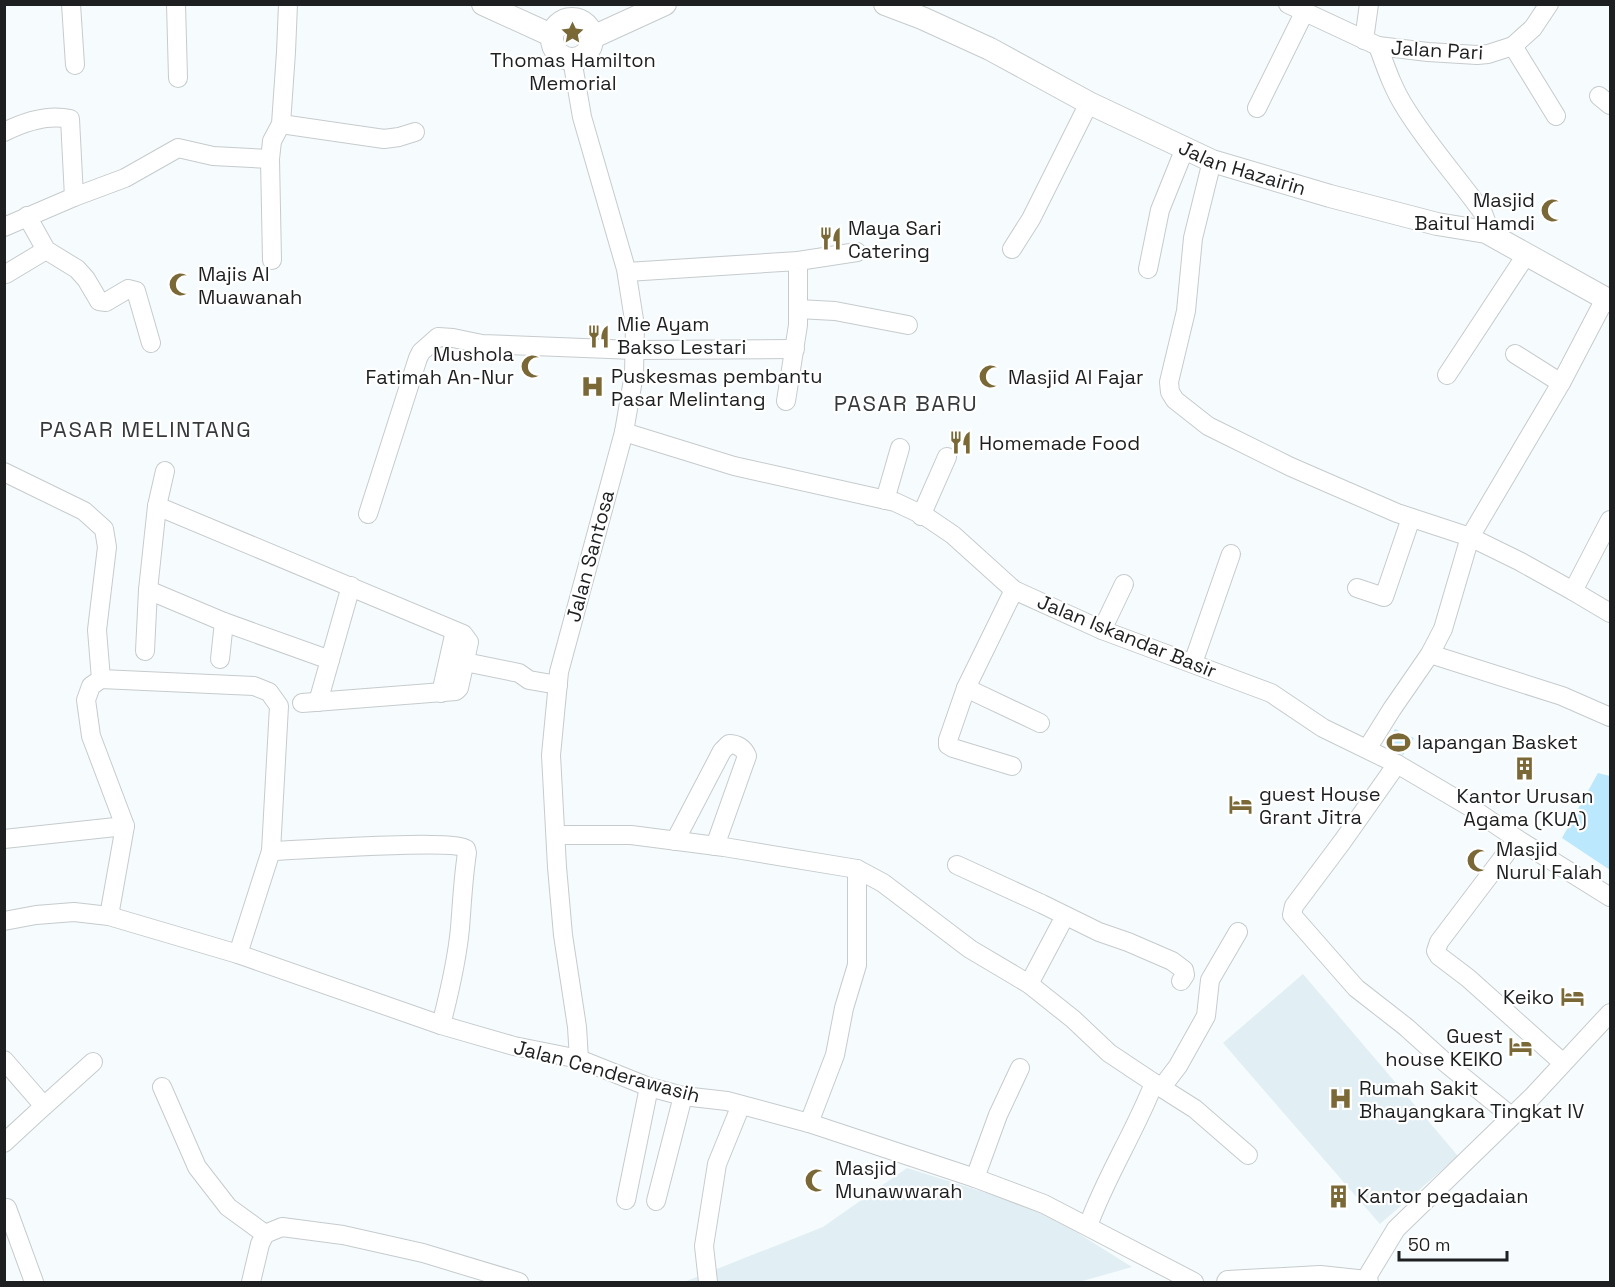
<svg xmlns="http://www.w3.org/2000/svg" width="1615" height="1287" viewBox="0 0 1615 1287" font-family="'Space Grotesk',sans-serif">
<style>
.built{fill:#e1eef4}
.green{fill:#bbe8fc}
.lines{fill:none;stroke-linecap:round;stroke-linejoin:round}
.minor-casing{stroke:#c6cbcd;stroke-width:20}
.major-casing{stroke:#c6cbcd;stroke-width:24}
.minor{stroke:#fff;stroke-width:18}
.major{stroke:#fff;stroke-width:22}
.labels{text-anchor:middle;stroke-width:4.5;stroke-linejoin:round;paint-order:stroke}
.street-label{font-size:20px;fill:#1d1f20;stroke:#fff}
.poi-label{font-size:20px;fill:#1d1f20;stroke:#fff;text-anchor:start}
.quarter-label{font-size:22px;letter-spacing:1.5px;fill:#363a3c;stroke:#fff}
</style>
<rect width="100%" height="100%" fill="#f6fbfd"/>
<g class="built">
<path d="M 1303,974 L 1458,1156 L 1380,1224 L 1223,1043 Z"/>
<path d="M 907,1168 L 1041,1210 L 1132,1267 L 1079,1282 L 684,1282 L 823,1227 Z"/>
</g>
<g class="green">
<path d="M 1395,729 L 1414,738 L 1403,755 L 1386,747 Z"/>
<path d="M 1598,773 L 1610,776 L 1610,870 L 1562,838 Z"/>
</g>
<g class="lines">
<defs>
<g id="minor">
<path d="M 71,4 L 75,65"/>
<path d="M 176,4 L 178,78"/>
<path d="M 1288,4 L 1378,46 L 1428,52 L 1477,55 L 1488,54 L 1513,46 L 1533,28 L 1549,4"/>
<path d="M 1364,40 L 1369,4"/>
<path d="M 1378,46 C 1386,68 1393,89 1406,109 C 1429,146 1458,178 1483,213 L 1486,221 L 1486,232"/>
<path d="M 1513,46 L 1556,116"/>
<path d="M 572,59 L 582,117 L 626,269 L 635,326 L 634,374 L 624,432 L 559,672 L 551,755 L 557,867 L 563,935 L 577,1027 L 579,1059"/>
<path d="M 1599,96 L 1610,105"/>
<path d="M 1257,108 L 1304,13"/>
<path d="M 281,124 L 384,139 L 399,137 L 415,132"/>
<path d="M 4,132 C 24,122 48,114 70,119 L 74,197"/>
<path d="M 270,159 L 272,260"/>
<path d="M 1212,161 L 1193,238 L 1186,311 L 1169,382 L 1170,392 L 1175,400 L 1208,426 L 1291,467 L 1397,513 L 1470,537 L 1519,561 L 1573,591 L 1610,520"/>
<path d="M 27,216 L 46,250 L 77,269 L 86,279 L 99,301 L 106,302 L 128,289 L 136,291 L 151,343"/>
<path d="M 4,227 L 74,197 L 125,178 L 178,148 L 213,156 L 270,159 L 272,141 L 281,124 L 286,52 L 288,4"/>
<path d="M 1012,249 L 1031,219 L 1089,103"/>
<path d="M 798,261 L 857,252"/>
<path d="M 1148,269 L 1160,210 L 1185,148"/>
<path d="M 627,272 L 798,261 L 798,325 L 786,401"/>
<path d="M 6,274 L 46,250"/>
<path d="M 798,309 L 835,311 L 908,325"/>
<path d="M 1515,354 L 1561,383"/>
<path d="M 1447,375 L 1526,255"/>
<path d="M 624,432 L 734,466 L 895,502 L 925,516 L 953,535 L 1014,590 L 1102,630 L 1271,693 L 1323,728 L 1397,764 L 1470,807 L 1517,839 L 1610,897"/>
<path d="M 4,472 L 84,511 L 104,529 L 107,547 L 97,630 L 101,679"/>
<path d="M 885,500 L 900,448"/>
<path d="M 157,506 L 165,471"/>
<path d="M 368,514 L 418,358 L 421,352 L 438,337 L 453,338 L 482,344 L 634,350 L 795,349"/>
<path d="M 921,516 L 947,457"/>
<path d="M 1357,588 L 1384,597 L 1411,518"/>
<path d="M 148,590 L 224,622 L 330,660"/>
<path d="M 1014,590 L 966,688 L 1040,723"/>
<path d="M 1573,591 L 1610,613"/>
<path d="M 1102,630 L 1124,584"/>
<path d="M 145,651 L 148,590 L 157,506 L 463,634 L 469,642 L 459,688 L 456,691 L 302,703"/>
<path d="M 1430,654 L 1562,696 L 1610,717"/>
<path d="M 220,659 L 224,622"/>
<path d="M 465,662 L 519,673 L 529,680 L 558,685"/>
<path d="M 1193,663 L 1231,554"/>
<path d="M 966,688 L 948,740 L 948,745 L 953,748 L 1012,766"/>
<path d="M 441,693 L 455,631"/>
<path d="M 318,702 L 351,586"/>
<path d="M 1367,749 L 1392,709 L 1430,654 L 1443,629 L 1470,537 L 1561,383 L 1605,299"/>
<path d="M 1397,764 L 1342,842 L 1294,906 L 1292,915 L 1356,988 L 1406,1027 L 1447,1064 L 1511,1116"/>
<path d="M 556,835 L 631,835 L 724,847 L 857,869 L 883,883 L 970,949 L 1029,984 L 1073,1019 L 1109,1053 L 1154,1083 C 1135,1132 1106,1176 1088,1226"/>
<path d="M 4,839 L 125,826"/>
<path d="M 1517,839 L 1439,942 L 1436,951 L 1439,956 L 1468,978 L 1563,1063"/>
<path d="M 675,841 L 722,751 L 729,744 C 737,744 744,748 747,756 L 715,846"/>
<path d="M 271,851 C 298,850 454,839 466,849 L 467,853 C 463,879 462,903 460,928 C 457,961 449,994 441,1025"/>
<path d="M 957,865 L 1042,904 L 1099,932 L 1128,942 L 1172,961 L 1184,970 L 1185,975 L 1181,981"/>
<path d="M 109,916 L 125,826 L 91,736 L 86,700 L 91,686 L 101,679 L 254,686 L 269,692 L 279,706 L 271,851 L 238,954"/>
<path d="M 4,921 L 36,915 L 74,912 L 109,916 L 238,954 L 441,1025 L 514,1046 L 579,1059 L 649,1087 L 683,1096 L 727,1101 L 809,1123 L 975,1178 L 1044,1204 L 1194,1282"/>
<path d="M 1029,984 L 1065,916"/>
<path d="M 4,1060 L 44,1106 L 4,1143"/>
<path d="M 1154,1083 L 1195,1109 L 1248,1155"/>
<path d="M 162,1087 L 197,1167 L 228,1207 L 265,1234"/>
<path d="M 1162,1087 L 1178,1066 L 1206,1016 L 1210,980 L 1238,932"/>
<path d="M 44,1106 L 93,1062"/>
<path d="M 809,1123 L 835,1055 L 844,1008 L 857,965 L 857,869"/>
<path d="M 975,1178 L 998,1115 L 1020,1068"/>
<path d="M 626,1200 L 649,1087"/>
<path d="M 656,1201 L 683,1096"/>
<path d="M 4,1209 L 7,1208 L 34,1282"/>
<path d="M 251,1282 L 260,1244 L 265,1234 L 282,1227 L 343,1235 L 423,1253 L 519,1282"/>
<path d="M 708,1282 L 704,1246 L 717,1164 L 741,1105"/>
<path d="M 1364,1282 L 1396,1229 L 1532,1097 L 1610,1013"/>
</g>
<g id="major">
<path d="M 483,4 L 551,35"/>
<path id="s1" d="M 885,4 L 922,18 L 990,49 L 1089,103 L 1212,161 L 1330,196 L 1437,224 L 1486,232 L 1610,301"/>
<circle cx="572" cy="39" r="20"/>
<path d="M 593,37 L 665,4"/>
<path d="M 1228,1282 L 1320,1277 L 1367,1282"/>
</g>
</defs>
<use href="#minor" class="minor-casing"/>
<use href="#major" class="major-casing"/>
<use href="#minor" class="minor"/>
<use href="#major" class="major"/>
</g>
<defs>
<symbol id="sight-bare" viewBox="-9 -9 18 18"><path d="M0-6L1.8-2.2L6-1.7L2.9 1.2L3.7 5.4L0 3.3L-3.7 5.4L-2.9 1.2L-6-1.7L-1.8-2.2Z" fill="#7a6836" stroke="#fff" stroke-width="2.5" paint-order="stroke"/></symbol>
<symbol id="mosque-bare" viewBox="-9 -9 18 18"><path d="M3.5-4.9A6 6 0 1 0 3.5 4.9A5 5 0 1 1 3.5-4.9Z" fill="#7a6836" stroke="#fff" stroke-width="2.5" paint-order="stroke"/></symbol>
<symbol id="restaurant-bare" viewBox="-9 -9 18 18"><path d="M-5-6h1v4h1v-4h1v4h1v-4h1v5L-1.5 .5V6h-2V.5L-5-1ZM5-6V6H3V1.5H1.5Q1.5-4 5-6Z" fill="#7a6836" stroke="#fff" stroke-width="2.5" paint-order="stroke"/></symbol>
<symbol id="hospital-bare" viewBox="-9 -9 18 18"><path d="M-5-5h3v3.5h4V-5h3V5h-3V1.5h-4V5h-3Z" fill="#7a6836" stroke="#fff" stroke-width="2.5" paint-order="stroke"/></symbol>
<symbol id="stadium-bare" viewBox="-9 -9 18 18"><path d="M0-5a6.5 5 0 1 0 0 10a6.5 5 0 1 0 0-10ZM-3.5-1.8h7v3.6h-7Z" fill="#7a6836" stroke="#fff" stroke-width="2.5" paint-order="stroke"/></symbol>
<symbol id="building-bare" viewBox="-9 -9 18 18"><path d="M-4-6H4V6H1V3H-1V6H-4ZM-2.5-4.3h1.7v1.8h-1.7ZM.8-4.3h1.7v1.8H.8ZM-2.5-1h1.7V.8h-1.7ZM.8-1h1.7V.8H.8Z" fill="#7a6836" stroke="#fff" stroke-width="2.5" paint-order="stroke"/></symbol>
<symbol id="hotel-bare" viewBox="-9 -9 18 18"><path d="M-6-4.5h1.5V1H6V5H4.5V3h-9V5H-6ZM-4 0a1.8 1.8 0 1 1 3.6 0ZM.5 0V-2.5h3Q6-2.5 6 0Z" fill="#7a6836" stroke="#fff" stroke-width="2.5" paint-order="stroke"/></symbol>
</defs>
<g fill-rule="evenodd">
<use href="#sight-bare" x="556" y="16" width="33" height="33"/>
<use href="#mosque-bare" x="1536" y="194" width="33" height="33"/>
<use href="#restaurant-bare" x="814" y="222" width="33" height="33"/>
<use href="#mosque-bare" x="164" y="268" width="33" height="33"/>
<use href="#restaurant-bare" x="582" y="320" width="33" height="33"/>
<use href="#mosque-bare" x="516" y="350" width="33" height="33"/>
<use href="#mosque-bare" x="974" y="360" width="33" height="33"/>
<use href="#hospital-bare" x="576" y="370" width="33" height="33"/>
<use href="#restaurant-bare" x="944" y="426" width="33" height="33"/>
<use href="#stadium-bare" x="1382" y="726" width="33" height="33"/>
<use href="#building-bare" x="1508" y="752" width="33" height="33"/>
<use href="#hotel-bare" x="1224" y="788" width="33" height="33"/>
<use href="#mosque-bare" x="1462" y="844" width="33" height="33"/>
<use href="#hotel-bare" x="1556" y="980" width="33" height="33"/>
<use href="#hotel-bare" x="1504" y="1030" width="33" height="33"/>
<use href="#hospital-bare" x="1324" y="1082" width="33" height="33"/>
<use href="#mosque-bare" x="800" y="1164" width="33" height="33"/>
<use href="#building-bare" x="1322" y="1180" width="33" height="33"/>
</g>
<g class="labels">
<g class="street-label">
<text transform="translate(1437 50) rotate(3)" y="7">Jalan Pari</text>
<text dy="7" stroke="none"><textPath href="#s1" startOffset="394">Jalan Hazairin</textPath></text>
<text transform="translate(590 556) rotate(-75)" y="7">Jalan Santosa</text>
<text transform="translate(1127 636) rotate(22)" y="7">Jalan Iskandar Basir</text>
<text transform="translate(607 1071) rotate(15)" y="7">Jalan Cenderawasih</text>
</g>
<g class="poi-label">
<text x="573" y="67" text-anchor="middle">Thomas Hamilton<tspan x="573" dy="23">Memorial</tspan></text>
<text x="1535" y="207" text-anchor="end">Masjid<tspan x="1535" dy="23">Baitul Hamdi</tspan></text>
<text x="848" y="235">Maya Sari<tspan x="848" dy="23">Catering</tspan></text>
<text x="198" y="281">Majis Al<tspan x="198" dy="23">Muawanah</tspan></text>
<text x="617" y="331">Mie Ayam<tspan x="617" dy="23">Bakso Lestari</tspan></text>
<text x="514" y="361" text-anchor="end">Mushola<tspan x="514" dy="23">Fatimah An-Nur</tspan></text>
<text x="611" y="383">Puskesmas pembantu<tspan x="611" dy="23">Pasar Melintang</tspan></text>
<text x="1008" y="384">Masjid Al Fajar</text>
<text x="979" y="450">Homemade Food</text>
<text x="1417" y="749">lapangan Basket</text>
<text x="1259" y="801">guest House<tspan x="1259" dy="23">Grant Jitra</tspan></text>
<text x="1525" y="803" text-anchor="middle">Kantor Urusan<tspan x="1525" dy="23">Agama (KUA)</tspan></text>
<text x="1496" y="856">Masjid<tspan x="1496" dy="23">Nurul Falah</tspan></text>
<text x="1554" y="1004" text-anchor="end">Keiko</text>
<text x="1503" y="1043" text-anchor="end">Guest<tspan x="1503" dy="23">house KEIKO</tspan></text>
<text x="1359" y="1095">Rumah Sakit<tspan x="1359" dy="23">Bhayangkara Tingkat IV</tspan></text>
<text x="835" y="1175">Masjid<tspan x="835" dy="23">Munawwarah</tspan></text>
<text x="1357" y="1203">Kantor pegadaian</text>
</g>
<g class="quarter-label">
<text x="906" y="411">PASAR BARU</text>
<text x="146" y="437">PASAR MELINTANG</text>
</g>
</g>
<rect width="1615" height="1287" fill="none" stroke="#1d1f20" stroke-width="12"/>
<path d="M1399 1251v9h108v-9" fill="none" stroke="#1d1f20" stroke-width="3"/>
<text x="1408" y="1251" font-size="18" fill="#1d1f20" stroke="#ffffff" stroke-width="4.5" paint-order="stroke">50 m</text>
</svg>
